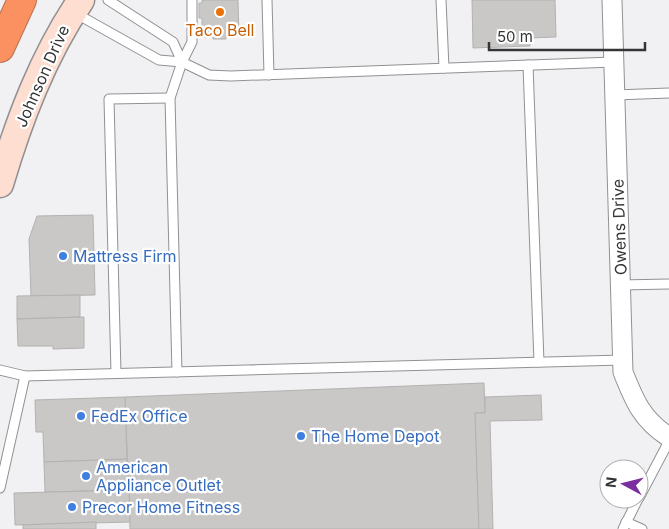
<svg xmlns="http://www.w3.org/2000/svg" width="669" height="529" viewBox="0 0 669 529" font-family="Inter,sans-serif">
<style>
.building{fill:#cac8c6;stroke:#b3b2b0}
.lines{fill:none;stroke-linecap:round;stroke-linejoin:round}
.lane-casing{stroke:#919194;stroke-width:11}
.street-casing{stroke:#919194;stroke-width:21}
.secondary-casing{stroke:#919194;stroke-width:29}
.highway-casing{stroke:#b57152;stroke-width:30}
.lane{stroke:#fff;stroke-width:9}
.street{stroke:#fff;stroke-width:19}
.secondary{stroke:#feded0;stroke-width:26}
.highway{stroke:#fb9161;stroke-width:28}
.food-dot{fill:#e8710a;stroke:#fff;stroke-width:2}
.shop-dot{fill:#3f7fe0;stroke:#fff;stroke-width:2}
.labels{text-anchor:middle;stroke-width:4.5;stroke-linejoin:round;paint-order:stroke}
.food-label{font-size:16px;fill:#c56008;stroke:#fff}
.street-label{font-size:16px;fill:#343536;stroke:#fff}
.shop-label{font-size:16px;fill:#366cbe;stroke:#fff;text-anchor:start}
</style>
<rect width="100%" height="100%" fill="#f1f1f4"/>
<g class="building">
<path d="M 202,0 L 238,0 L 239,36 L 226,37 L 226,39 L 213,39 L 213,37 L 202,37 L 202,18 L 199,18 L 199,3 L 202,3 Z"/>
<path d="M 472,0 L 555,0 L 556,37 L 530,38 L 530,46 L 473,48 Z"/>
<path d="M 93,215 L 95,295 L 31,296 L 29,239 L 37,216 Z"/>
<path d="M 80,295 L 80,317 L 17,319 L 17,296 Z"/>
<path d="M 84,317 L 84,348 L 53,349 L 53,346 L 18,346 L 17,319 Z"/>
<path d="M 484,383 L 485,413 L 475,413 L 479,529 L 130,529 L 125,397 Z"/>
<path d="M 541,395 L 542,420 L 490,421 L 493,529 L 479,529 L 475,413 L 485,413 L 485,397 Z"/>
<path d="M 125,397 L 127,459 L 44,462 L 43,432 L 36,432 L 35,400 Z"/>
<path d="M 127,459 L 129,490 L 45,492 L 44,462 Z"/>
<path d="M 129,490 L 130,522 L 15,525 L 14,493 Z"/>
<path d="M 96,522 L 96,529 L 23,529 L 23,525 Z"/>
</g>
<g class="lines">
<defs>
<g id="lane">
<path d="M 267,0 L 269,75"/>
<path d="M 441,0 L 444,68"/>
<path d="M 75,13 L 159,60 L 182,62 L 173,42 L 108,0"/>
<path d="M 182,62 L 209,75 L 231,76 L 614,62"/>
<path d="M 528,65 L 539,362"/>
<path d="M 615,95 L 669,93"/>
<path d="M 620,285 L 669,284"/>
<path d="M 0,370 L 25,376 L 623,360"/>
<path d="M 177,372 L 170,98 L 182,62 L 192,42 L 192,0"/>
<path d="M 116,373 L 109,99 L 170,98"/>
<path d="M 0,488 L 25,376"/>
<path d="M 639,498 L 669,441"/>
<path d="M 626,522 L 642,529"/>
<path d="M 623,529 L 638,499"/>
</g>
<path id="street" d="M 612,0 L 623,372 C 634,400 642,420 669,437"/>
<path id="secondary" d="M 0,184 C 19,120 43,56 81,0"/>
<path id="highway" d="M 0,48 L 22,0"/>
</defs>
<use href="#lane" class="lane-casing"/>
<use href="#street" class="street-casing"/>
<use href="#secondary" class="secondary-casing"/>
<use href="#highway" class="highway-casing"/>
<use href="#lane" class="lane"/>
<use href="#street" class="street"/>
<use href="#secondary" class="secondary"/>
<use href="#highway" class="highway"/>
</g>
<circle class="food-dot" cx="220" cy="12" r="5"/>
<g class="shop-dot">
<circle cx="63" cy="256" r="5"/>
<circle cx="81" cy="416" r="5"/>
<circle cx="301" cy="436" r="5"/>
<circle cx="86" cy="476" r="5"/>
<circle cx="72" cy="507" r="5"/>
</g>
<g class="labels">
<g class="food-label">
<text x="220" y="36">Taco Bell</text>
</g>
<g class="street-label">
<text transform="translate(42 76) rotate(-66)" y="6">Johnson Drive</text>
<text transform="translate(619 227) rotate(-92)" y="6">Owens Drive</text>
</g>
<g class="shop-label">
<text x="73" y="262">Mattress Firm</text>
<text x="91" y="422">FedEx Office</text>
<text x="311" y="442">The Home Depot</text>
<text x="96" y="473">American<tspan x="96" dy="18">Appliance Outlet</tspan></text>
<text x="82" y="513">Precor Home Fitness</text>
</g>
</g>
<g transform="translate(624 484) rotate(277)"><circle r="24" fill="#ffffff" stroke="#aeaeaf"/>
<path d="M0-4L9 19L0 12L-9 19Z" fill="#7d2e9e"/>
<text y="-8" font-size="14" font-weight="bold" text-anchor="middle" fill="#343536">N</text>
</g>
<path d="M489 42v8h156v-8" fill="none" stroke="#343536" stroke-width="2.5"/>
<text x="497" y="42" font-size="15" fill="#343536" stroke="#ffffff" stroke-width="4" paint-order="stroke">50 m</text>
</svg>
